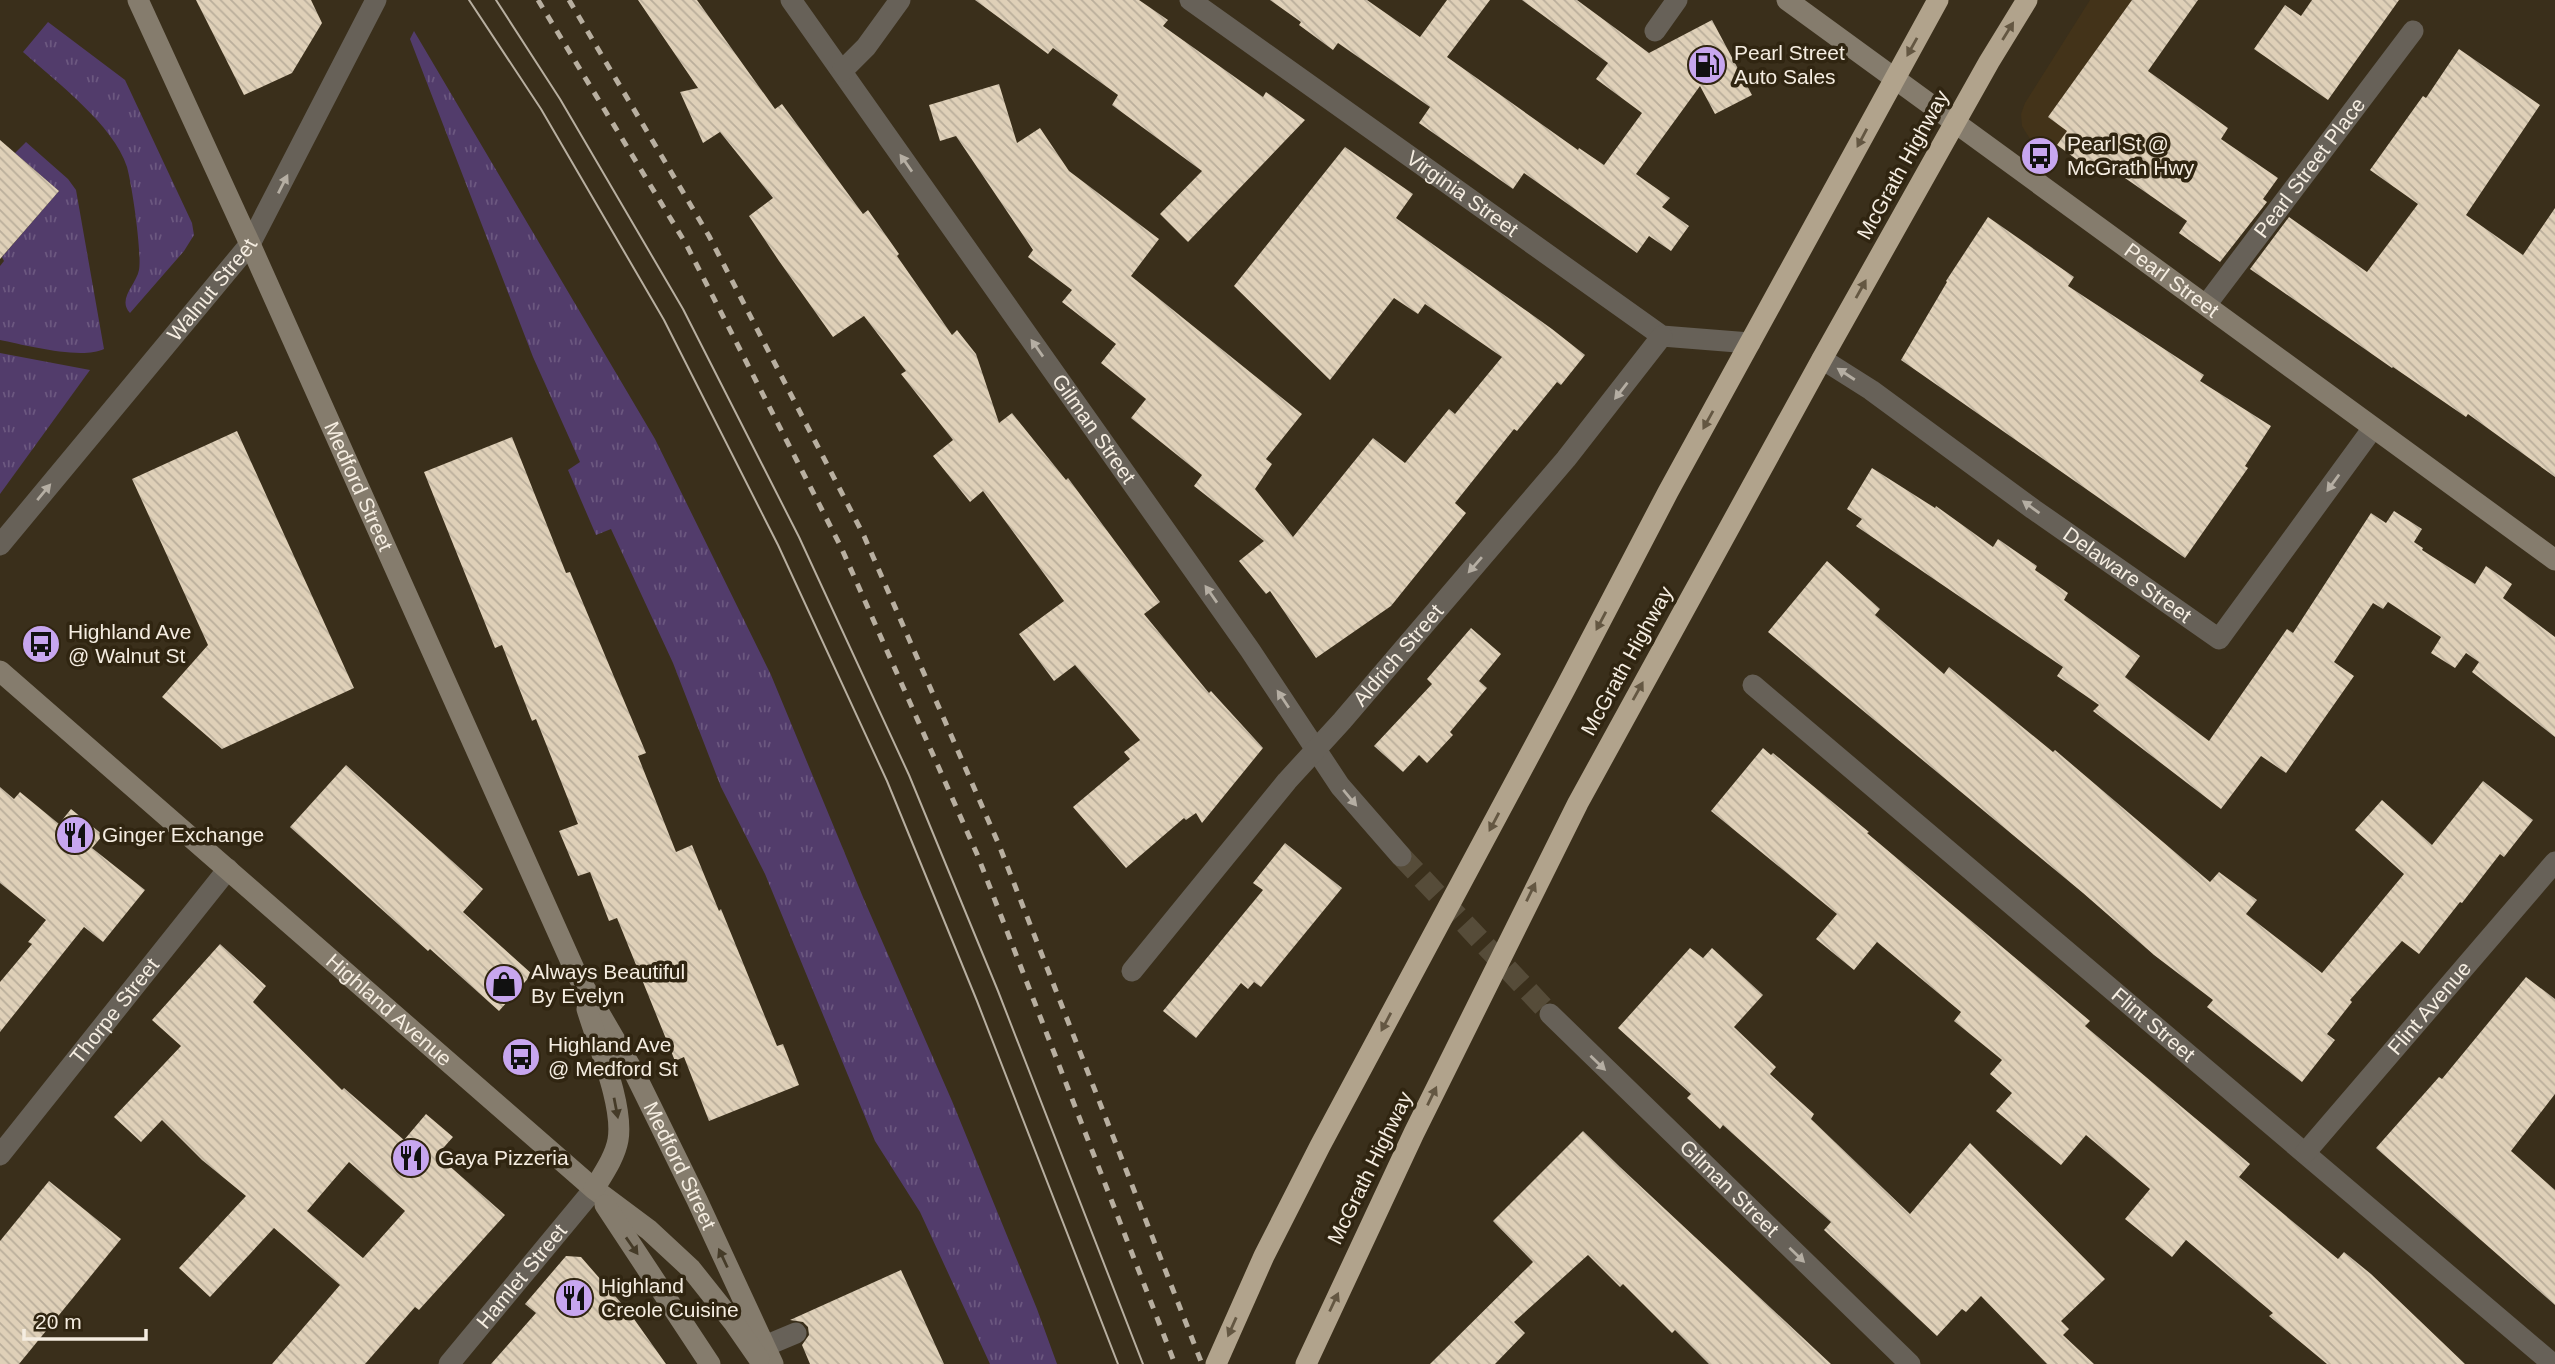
<svg xmlns="http://www.w3.org/2000/svg" width="2555" height="1364" viewBox="0 0 2555 1364" font-family="Helvetica,sans-serif">
<style>
.built{fill:#433319}
.grass{fill:url(#grass-tufts)}
.building{fill:url(#building-back-hatch);fill-rule:evenodd}
.lines{fill:none;stroke-linecap:round;stroke-linejoin:round}
.street-tunnel{stroke:#564c39;stroke-width:21;stroke-dasharray:21 10;stroke-linecap:butt}
.lane{stroke:#676158;stroke-width:21}
.street{stroke:#676158;stroke-width:21}
.secondary{stroke:#857c6d;stroke-width:21}
.highway{stroke:#b1a38c;stroke-width:21}
.tram{stroke:#b8afa0;stroke-width:2}
.rail{stroke:#b8afa0;stroke-width:5;stroke-dasharray:9 9;stroke-linecap:butt}
.oneway{fill:#645742}
.oneway2{fill:#b5aea3}
.oneway3{fill:#453b28}
.labels{text-anchor:middle;stroke-width:7;stroke-linejoin:round;paint-order:stroke}
.poi-label{font-size:21px;fill:#f5ede1;stroke:#302511;text-anchor:start}
.street-label{font-size:21px;fill:#f5ede1;stroke:#302511}
</style>
<defs>
<pattern id="grass-tufts" width="24" height="20" patternUnits="userSpaceOnUse" patternTransform="scale(1.75)"><rect width="24" height="20" fill="#523c6b"/><path d="M3 7l-1-3M5 7V3M7 7l1-3M15 17l-1-3M17 17v-4M19 17l1-3" fill="none" stroke="#6c5880"/></pattern>
<pattern id="building-back-hatch" width="6" height="6" patternUnits="userSpaceOnUse" patternTransform="scale(1.75)"><rect width="6" height="6" fill="#dfd0b8"/><path d="M-1 5l2 2M0 0l6 6M5-1l2 2" fill="none" stroke="#baae9b"/></pattern>
</defs>
<rect width="100%" height="100%" fill="#3a2f1b"/>
<path class="built" d="M 2090,0 L 2152,0 L 2164,9 L 2051,154 L 2030,139 L 2022,126 L 2021,114 L 2025,103 Z"/>
<g class="grass">
<path d="M 48,22 L 125,80 L 192,223 L 194,235 L 184,251 L 130,313 C 117,299 136,285 139,270 C 142,253 132,185 127,167 C 114,125 55,81 23,52 Z"/>
<path d="M 414,31 L 655,439 L 771,675 L 865,902 L 952,1101 L 1037,1309 L 1057,1364 L 990,1364 L 920,1212 L 875,1141 L 765,874 L 721,787 L 673,663 L 611,529 L 596,535 L 568,470 L 580,462 L 533,357 L 410,39 Z"/>
<path d="M 26,142 L 68,179 L 76,190 L 104,349 C 81,360 25,345 0,340 L 0,266 L 4,261 L 2,257 L 59,191 L 15,153 Z"/>
<path d="M 0,353 L 90,370 L 0,494 Z"/>
</g>
<g class="building">
<path d="M 196,0 L 311,0 L 322,23 L 292,73 L 244,95 Z"/>
<path d="M 638,0 L 697,0 L 775,109 L 782,104 L 863,214 L 868,210 L 899,254 L 897,256 L 952,335 L 957,330 L 976,354 L 999,423 L 1012,413 L 1066,480 L 1068,478 L 1160,602 L 1144,614 L 1209,693 L 1211,691 L 1263,748 L 1202,823 L 1196,813 L 1186,820 L 1184,818 L 1126,868 L 1073,807 L 1130,759 L 1124,752 L 1140,740 L 1075,665 L 1054,681 L 1019,634 L 1064,601 L 983,491 L 970,502 L 933,456 L 953,440 L 901,374 L 906,371 L 864,316 L 833,337 L 779,261 L 749,216 L 773,198 L 720,132 L 703,143 L 680,92 L 698,88 Z"/>
<path d="M 975,0 L 1139,0 L 1168,20 L 1163,26 L 1263,97 L 1266,92 L 1305,120 L 1188,242 L 1160,214 L 1202,171 L 1112,105 L 1118,95 L 1053,48 L 1048,54 Z"/>
<path d="M 1270,0 L 1367,0 L 1420,37 L 1447,0 L 1490,0 L 1447,57 L 1578,150 L 1579,148 L 1604,165 L 1642,113 L 1596,79 L 1608,63 L 1522,0 L 1577,0 L 1649,53 L 1712,20 L 1752,95 L 1715,114 L 1700,86 L 1636,174 L 1670,198 L 1662,207 L 1689,226 L 1671,251 L 1649,236 L 1637,253 L 1524,173 L 1513,189 L 1419,123 L 1430,107 L 1338,43 L 1333,50 L 1299,25 L 1301,22 Z"/>
<path d="M 2132,0 L 2198,0 L 2148,71 L 2228,128 L 2221,139 L 2278,178 L 2263,199 L 2267,202 L 2220,262 L 2179,233 L 2187,221 L 2099,160 L 2091,170 L 2057,145 L 2067,131 L 2048,117 Z"/>
<path d="M 2312,0 L 2399,0 L 2328,100 L 2254,49 L 2285,5 L 2301,16 Z"/>
<path d="M 2459,49 L 2540,105 L 2466,215 L 2523,255 L 2555,208 L 2555,477 L 2468,414 L 2466,417 L 2393,367 L 2392,368 L 2250,269 L 2289,217 L 2367,272 L 2418,204 L 2370,170 L 2423,96 L 2426,98 Z"/>
<path d="M 999,84 L 1017,143 L 1040,128 L 1069,171 L 1159,239 L 1131,276 L 1302,414 L 1266,459 L 1272,464 L 1255,489 L 1293,537 L 1373,438 L 1405,463 L 1449,409 L 1455,414 L 1502,357 L 1425,304 L 1418,314 L 1394,298 L 1330,380 L 1234,286 L 1345,147 L 1413,194 L 1396,218 L 1552,329 L 1585,355 L 1561,385 L 1557,382 L 1517,431 L 1514,429 L 1455,503 L 1466,513 L 1391,606 L 1316,658 L 1270,591 L 1266,594 L 1239,561 L 1264,541 L 1194,486 L 1202,475 L 1131,418 L 1146,399 L 1101,363 L 1116,344 L 1062,302 L 1072,290 L 1028,257 L 1033,250 L 956,136 L 940,141 L 929,105 Z"/>
<path d="M 0,140 L 59,191 L 0,259 Z"/>
<path d="M 1988,217 L 2074,277 L 2068,286 L 2204,375 L 2200,381 L 2271,426 L 2245,466 L 2248,468 L 2185,558 L 1901,360 L 1947,282 L 1946,281 Z"/>
<path d="M 237,431 L 354,688 L 222,749 L 162,697 L 208,645 L 132,479 Z"/>
<path d="M 512,437 L 566,573 L 570,572 L 646,753 L 638,756 L 676,852 L 692,845 L 719,911 L 721,909 L 777,1046 L 783,1044 L 799,1085 L 709,1121 L 684,1057 L 675,1061 L 617,918 L 609,921 L 590,872 L 578,876 L 559,831 L 578,824 L 536,719 L 532,721 L 502,645 L 495,648 L 424,472 Z"/>
<path d="M 1872,468 L 1935,508 L 1936,506 L 1993,547 L 1998,539 L 2037,566 L 2035,570 L 2068,593 L 2064,600 L 2140,656 L 2125,677 L 2209,741 L 2287,629 L 2293,633 L 2371,513 L 2386,523 L 2394,511 L 2422,529 L 2414,542 L 2423,548 L 2422,550 L 2475,584 L 2486,566 L 2512,584 L 2503,598 L 2555,637 L 2555,737 L 2472,672 L 2479,662 L 2466,653 L 2455,668 L 2431,653 L 2441,637 L 2388,602 L 2383,609 L 2373,603 L 2334,662 L 2354,676 L 2286,773 L 2261,756 L 2221,809 L 2093,711 L 2099,705 L 2057,676 L 2063,667 L 1856,526 L 1862,519 L 1847,509 Z"/>
<path d="M 1827,561 L 1880,609 L 1875,615 L 1944,674 L 1949,667 L 2053,752 L 2055,750 L 2210,882 L 2219,872 L 2257,900 L 2246,914 L 2322,973 L 2404,874 L 2355,830 L 2382,800 L 2432,845 L 2483,781 L 2533,820 L 2504,857 L 2500,854 L 2462,903 L 2460,902 L 2419,954 L 2402,941 L 2350,1000 L 2352,1002 L 2327,1034 L 2335,1040 L 2302,1082 L 2207,1007 L 2213,1000 L 2154,955 L 2083,893 L 1768,632 Z"/>
<path d="M 1471,628 L 1501,654 L 1479,681 L 1487,688 L 1450,732 L 1453,735 L 1427,763 L 1419,755 L 1403,772 L 1374,746 L 1432,684 L 1427,679 Z"/>
<path d="M 1763,748 L 1771,755 L 1773,753 L 1869,832 L 1867,833 L 2090,1021 L 2085,1026 L 2250,1164 L 2239,1177 L 2338,1259 L 2344,1252 L 2371,1274 L 2465,1364 L 2327,1364 L 2269,1316 L 2273,1313 L 2186,1240 L 2172,1257 L 2125,1219 L 2150,1189 L 2086,1135 L 2061,1165 L 1996,1111 L 2012,1093 L 1990,1074 L 2002,1060 L 1954,1021 L 1961,1012 L 1877,942 L 1854,970 L 1816,939 L 1837,914 L 1711,811 Z"/>
<path d="M 346,765 L 483,889 L 463,912 L 532,974 L 499,1011 L 430,949 L 428,951 L 290,827 Z"/>
<path d="M 0,787 L 14,799 L 20,792 L 59,824 L 71,809 L 103,835 L 92,848 L 145,890 L 103,942 L 84,927 L 0,1032 L 0,982 L 32,944 L 28,942 L 46,920 L 0,883 Z"/>
<path d="M 1285,843 L 1342,888 L 1261,987 L 1254,982 L 1248,989 L 1241,983 L 1196,1038 L 1163,1011 L 1263,890 L 1253,883 Z"/>
<path d="M 220,944 L 266,986 L 253,1002 L 342,1090 L 344,1088 L 404,1140 L 426,1114 L 453,1137 L 437,1155 L 505,1215 L 419,1310 L 415,1307 L 365,1364 L 272,1364 L 340,1285 L 274,1228 L 210,1297 L 179,1268 L 246,1196 L 202,1160 L 162,1120 L 141,1142 L 114,1117 L 181,1046 L 152,1020 ZM 349,1162 L 405,1211 L 363,1258 L 307,1211 Z"/>
<path d="M 1690,948 L 1703,958 L 1712,948 L 1763,995 L 1734,1027 L 1776,1067 L 1770,1074 L 1814,1114 L 1811,1119 L 1910,1214 L 1970,1143 L 2105,1279 L 2061,1321 L 2069,1329 L 2063,1335 L 2094,1364 L 2047,1364 L 1981,1296 L 1966,1312 L 1962,1309 L 1937,1336 L 1824,1230 L 1831,1222 L 1723,1125 L 1720,1129 L 1687,1098 L 1691,1094 L 1618,1028 Z"/>
<path d="M 2526,977 L 2555,999 L 2555,1094 L 2511,1151 L 2555,1190 L 2555,1305 L 2376,1148 L 2439,1077 L 2442,1079 Z"/>
<path d="M 1583,1131 L 1620,1167 L 1831,1364 L 1709,1364 L 1675,1330 L 1672,1333 L 1623,1284 L 1620,1287 L 1588,1255 L 1514,1322 L 1525,1333 L 1495,1364 L 1430,1364 L 1533,1262 L 1493,1221 Z"/>
<path d="M 49,1181 L 121,1239 L 19,1364 L 0,1364 L 0,1241 Z"/>
<path d="M 566,1256 L 581,1257 L 629,1312 L 666,1364 L 491,1364 L 536,1313 L 525,1304 Z"/>
<path d="M 901,1270 L 944,1364 L 810,1364 L 802,1345 L 809,1335 L 808,1327 L 803,1322 L 790,1320 Z"/>
</g>
<g class="lines">
<path class="street-tunnel" d="M 1401,856 L 1550,1014"/>
<g class="lane">
<path d="M 1655,31 L 1677,0"/>
<path d="M 765,1346 L 796,1333"/>
</g>
<g class="street">
<path id="s1" d="M 791,0 L 1250,650 L 1340,786 L 1401,856"/>
<path id="s2" d="M 1190,0 L 1662,336 L 1750,343"/>
<path d="M 842,71 L 866,47 L 900,0"/>
<path id="s3" d="M 2206,305 L 2413,31"/>
<path id="s4" d="M 1822,359 L 1871,390 L 2033,509 L 2219,639 L 2373,428"/>
<path id="s5" d="M 0,545 L 250,244 L 376,0"/>
<path id="s6" d="M 1753,685 L 2553,1364"/>
<path id="s7" d="M 1132,971 L 1287,781 L 1342,721 L 1566,459 L 1662,336"/>
<path id="s8" d="M 1550,1014 L 1910,1364"/>
<path id="s9" d="M 2305,1153 L 2555,862"/>
<path id="s10" d="M 0,1155 L 228,869"/>
<path id="s11" d="M 449,1364 L 594,1189"/>
</g>
<g class="secondary">
<path id="s12" d="M 138,0 L 250,244 L 576,973 L 636,1076 L 697,1200 L 773,1364"/>
<path id="s13" d="M 1787,0 L 2555,560"/>
<path id="s14" d="M 0,671 L 594,1189 L 649,1230 L 691,1269 L 734,1323 L 759,1359"/>
<path d="M 587,1009 C 597,1043 624,1105 618,1140 C 615,1157 603,1174 594,1189"/>
<path d="M 605,1205 L 710,1364"/>
</g>
<g class="highway">
<path d="M 1216,1364 L 1264,1256 L 1320,1146 L 1565,689 L 1668,492 L 1938,0"/>
<path d="M 1306,1364 L 1414,1133 L 1578,803 L 1822,359 L 1989,62 L 2027,0"/>
</g>
<g class="tram">
<path d="M 469,0 L 541,109 L 664,320 L 778,545 L 887,781 L 977,1001 L 1118,1364"/>
<path d="M 496,0 L 560,99 L 683,309 L 799,537 L 909,775 L 998,991 L 1143,1364"/>
</g>
<g class="rail">
<path d="M 538,0 L 686,244 L 841,547 L 977,854 L 1175,1364"/>
<path d="M 569,0 L 709,236 L 864,536 L 999,845 L 1202,1364"/>
</g>
</g>
<defs><path id="oneway-solid" d="M-6-.8H1V-3.2L6.5 0L1 3.2V.8H-6Z" transform="scale(1.75)"/></defs>
<g class="oneway">
<use href="#oneway-solid" transform="translate(2008 31) rotate(-58)"/>
<use href="#oneway-solid" transform="translate(1912 47) rotate(119)"/>
<use href="#oneway-solid" transform="translate(1862 138) rotate(118)"/>
<use href="#oneway-solid" transform="translate(1861 289) rotate(-61)"/>
<use href="#oneway-solid" transform="translate(1708 420) rotate(119)"/>
<use href="#oneway-solid" transform="translate(1601 621) rotate(118)"/>
<use href="#oneway-solid" transform="translate(1638 691) rotate(-61)"/>
<use href="#oneway-solid" transform="translate(1494 822) rotate(118)"/>
<use href="#oneway-solid" transform="translate(1531 892) rotate(-64)"/>
<use href="#oneway-solid" transform="translate(1386 1022) rotate(118)"/>
<use href="#oneway-solid" transform="translate(1432 1096) rotate(-64)"/>
<use href="#oneway-solid" transform="translate(1334 1302) rotate(-65)"/>
<use href="#oneway-solid" transform="translate(1232 1327) rotate(114)"/>
</g>
<g class="oneway2">
<use href="#oneway-solid" transform="translate(906 163) rotate(-125)"/>
<use href="#oneway-solid" transform="translate(283 184) rotate(-63)"/>
<use href="#oneway-solid" transform="translate(1037 348) rotate(-125)"/>
<use href="#oneway-solid" transform="translate(1846 374) rotate(-147)"/>
<use href="#oneway-solid" transform="translate(1621 391) rotate(128)"/>
<use href="#oneway-solid" transform="translate(2333 483) rotate(126)"/>
<use href="#oneway-solid" transform="translate(44 492) rotate(-50)"/>
<use href="#oneway-solid" transform="translate(2031 507) rotate(-144)"/>
<use href="#oneway-solid" transform="translate(1475 565) rotate(131)"/>
<use href="#oneway-solid" transform="translate(1211 594) rotate(-125)"/>
<use href="#oneway-solid" transform="translate(1283 699) rotate(-124)"/>
<use href="#oneway-solid" transform="translate(1350 798) rotate(50)"/>
<use href="#oneway-solid" transform="translate(1598 1063) rotate(44)"/>
<use href="#oneway-solid" transform="translate(1797 1255) rotate(44)"/>
</g>
<g class="oneway3">
<use href="#oneway-solid" transform="translate(616 1108) rotate(79)"/>
<use href="#oneway-solid" transform="translate(632 1246) rotate(55)"/>
<use href="#oneway-solid" transform="translate(723 1258) rotate(-115)"/>
</g>
<defs>
<symbol id="fuel-disc" viewBox="-11 -11 22 22"><circle r="9.5" fill="#c7a6ef" stroke="#302511"/><path d="M-5.5-6h7V0h2V4h1.3V-2.5L3-4.5l.8-.8L6-3V5H2.5V1h-1V6h-7ZM-4.2-4.7v3.2H.2V-4.7Z" fill="#111"/></symbol>
<symbol id="bus-disc" viewBox="-11 -11 22 22"><circle r="9.5" fill="#c7a6ef" stroke="#302511"/><path d="M-5-6H5V4H4V6H2V4H-2V6H-4V4H-5ZM-3.5-4V0h7V-4ZM-3.5 1.2v1.5H-2V1.2ZM2 1.2v1.5H3.5V1.2Z" fill="#111"/></symbol>
<symbol id="restaurant-disc" viewBox="-11 -11 22 22"><circle r="9.5" fill="#c7a6ef" stroke="#302511"/><path d="M-5-6h1v4h1v-4h1v4h1v-4h1v5L-1.5 .5V6h-2V.5L-5-1ZM5-6V6H3V1.5H1.5Q1.5-4 5-6Z" fill="#111"/></symbol>
<symbol id="shop-disc" viewBox="-11 -11 22 22"><circle r="9.5" fill="#c7a6ef" stroke="#302511"/><path d="M-5-2.5h2.3a2.7 3.5 0 0 1 5.4 0H5L5.5 6h-11ZM-1.5-2.5h3a1.5 2.3 0 0 0-3 0Z" fill="#111"/></symbol>
</defs>
<g fill-rule="evenodd">
<use href="#fuel-disc" x="1685" y="43" width="44" height="44"/>
<use href="#bus-disc" x="2018" y="134" width="44" height="44"/>
<use href="#bus-disc" x="19" y="622" width="44" height="44"/>
<use href="#restaurant-disc" x="53" y="813" width="44" height="44"/>
<use href="#shop-disc" x="482" y="962" width="44" height="44"/>
<use href="#bus-disc" x="499" y="1035" width="44" height="44"/>
<use href="#restaurant-disc" x="389" y="1136" width="44" height="44"/>
<use href="#restaurant-disc" x="552" y="1276" width="44" height="44"/>
</g>
<g class="labels">
<g class="poi-label">
<text x="1734" y="60">Pearl Street<tspan x="1734" dy="24">Auto Sales</tspan></text>
<text x="2067" y="151">Pearl St @<tspan x="2067" dy="24">McGrath Hwy</tspan></text>
<text x="68" y="639">Highland Ave<tspan x="68" dy="24">@ Walnut St</tspan></text>
<text x="102" y="842">Ginger Exchange</text>
<text x="531" y="979">Always Beautiful<tspan x="531" dy="24">By Evelyn</tspan></text>
<text x="548" y="1052">Highland Ave<tspan x="548" dy="24">@ Medford St</tspan></text>
<text x="438" y="1165">Gaya Pizzeria</text>
<text x="601" y="1293">Highland<tspan x="601" dy="24">Creole Cuisine</tspan></text>
</g>
<g class="street-label">
<text transform="translate(1903 165) rotate(-61)" y="7">McGrath Highway</text>
<text dy="7" stroke="none"><textPath href="#s3" startOffset="172">Pearl Street Place</textPath></text>
<text dy="7" stroke="none"><textPath href="#s2" startOffset="334">Virginia Street</textPath></text>
<text dy="7" stroke="none"><textPath href="#s13" startOffset="476">Pearl Street</textPath></text>
<text dy="7" stroke="none"><textPath href="#s5" startOffset="332">Walnut Street</textPath></text>
<text dy="7" stroke="none"><textPath href="#s1" startOffset="525">Gilman Street</textPath></text>
<text dy="7" stroke="none"><textPath href="#s12" startOffset="534">Medford Street</textPath></text>
<text dy="7" stroke="none"><textPath href="#s4" startOffset="374">Delaware Street</textPath></text>
<text dy="7" stroke="none"><textPath href="#s7" startOffset="413">Aldrich Street</textPath></text>
<text transform="translate(1627 661) rotate(-61)" y="7">McGrath Highway</text>
<text dy="7" stroke="none"><textPath href="#s9" startOffset="191">Flint Avenue</textPath></text>
<text dy="7" stroke="none"><textPath href="#s14" startOffset="516">Highland Avenue</textPath></text>
<text dy="7" stroke="none"><textPath href="#s10" startOffset="184">Thorpe Street</textPath></text>
<text dy="7" stroke="none"><textPath href="#s6" startOffset="525">Flint Street</textPath></text>
<text dy="7" stroke="none"><textPath href="#s12" startOffset="1286">Medford Street</textPath></text>
<text transform="translate(1370 1168) rotate(-64)" y="7">McGrath Highway</text>
<text dy="7" stroke="none"><textPath href="#s8" startOffset="250">Gilman Street</textPath></text>
<text dy="7" stroke="none"><textPath href="#s11" startOffset="114">Hamlet Street</textPath></text>
</g>
</g>
<path d="M24 1329v10h122v-10" fill="none" stroke="#f5ede1" stroke-width="3.5"/>
<text x="35" y="1329" font-size="21" fill="#f5ede1" stroke="#302511" stroke-width="5" paint-order="stroke">20 m</text>
</svg>
